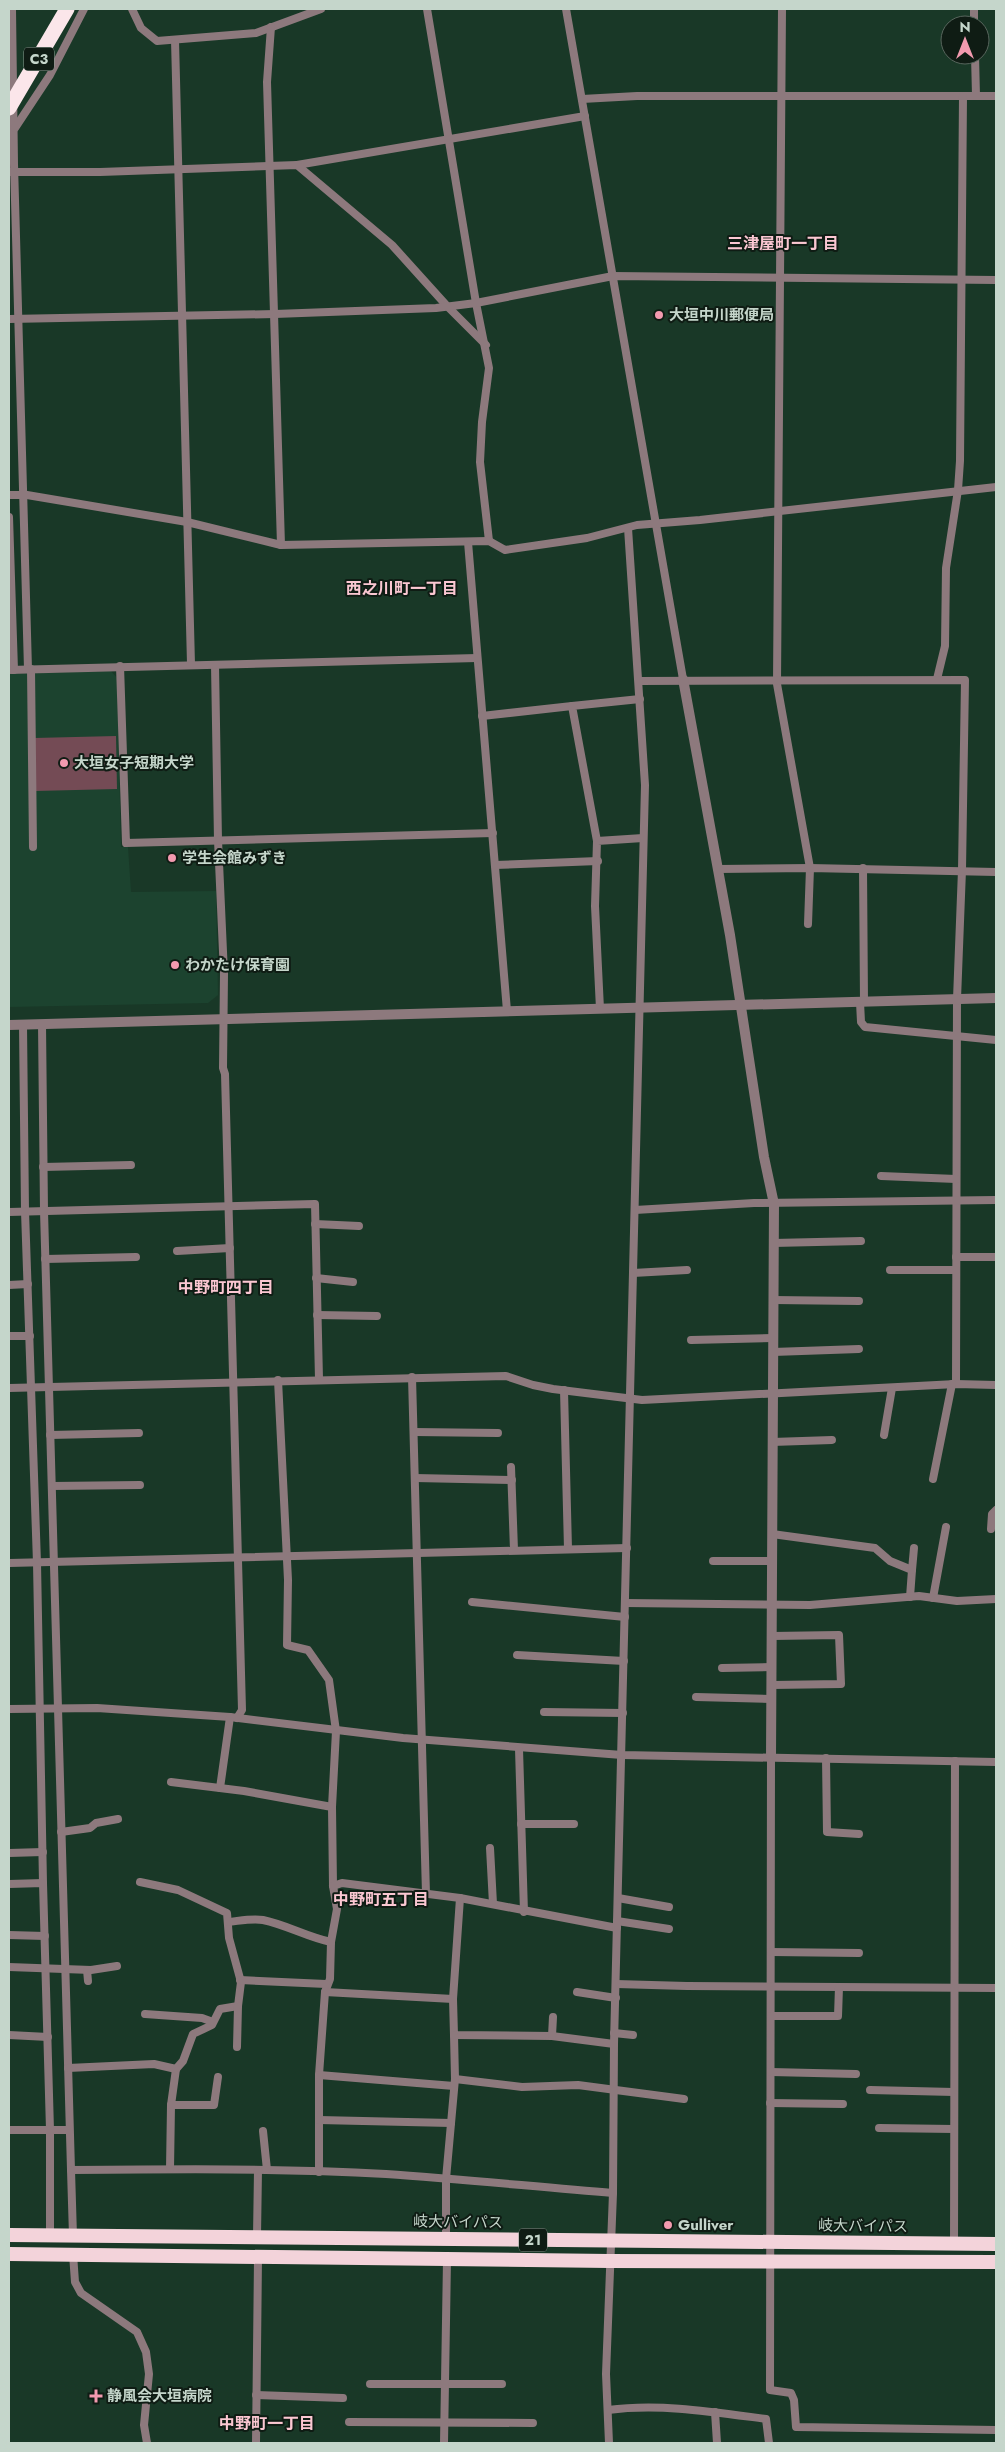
<svg xmlns="http://www.w3.org/2000/svg" width="1005" height="2452" viewBox="0 0 1005 2452" font-family="Jost,'Noto Sans JP',sans-serif">
<style>
.built{fill:#1c432f}
.green{fill:#744b55}
.lines{fill:none;stroke-linecap:round;stroke-linejoin:round}
.minor{stroke:#8d797d;stroke-width:8}
.tertiary{stroke:#8d797d;stroke-width:10}
.trunk{stroke:#f3d3da;stroke-width:14}
.motorway-bridge{stroke:#fbe6ea;stroke-width:15}
.poi-dot{fill:#f29aaf;stroke:#0f1c14;stroke-width:2}
.labels{text-anchor:middle;stroke-width:4;stroke-linejoin:round;paint-order:stroke}
.shield{fill:#0f1c14;stroke:#8e9e94;stroke-width:1}
.shield-label{font-size:14px;font-weight:bold;fill:#c5d6cb}
.poi-label{font-size:15px;font-weight:bold;fill:#c5d6cb;stroke:#0f1c14;text-anchor:start}
.street-label{font-size:15px;fill:#c5d6cb;stroke:#0f1c14}
.neighbourhood-label{font-size:16px;font-weight:bold;fill:#fbc7d2;stroke:#0f1c14}
</style>
<rect width="100%" height="100%" fill="#193827"/>
<path class="built" d="M 111,671 L 117,678 L 121,847 L 128,847 L 131,892 L 216,891 L 218,995 L 208,1003 L 9,1007 L 9,674 Z"/>
<path class="green" d="M 116,736 L 117,789 L 35,791 L 34,738 Z"/>
<g class="lines">
<g class="minor">
<path d="M 12,9 L 14,164 L 28,669"/>
<path d="M 132,9 L 141,28 L 157,41 L 256,33 L 321,9"/>
<path d="M 427,9 L 476,303 L 489,368 L 482,422 L 480,462 L 489,541"/>
<path d="M 566,9 L 683,679"/>
<path d="M 782,9 L 777,684 L 810,868 L 808,924"/>
<path d="M 974,9 L 974,25"/>
<path d="M 271,27 L 267,82 L 281,545"/>
<path d="M 175,40 L 191,664"/>
<path d="M 975,55 L 976,96"/>
<path d="M 582,99 L 637,96 L 996,96"/>
<path d="M 15,128 L 50,75 L 84,9"/>
<path d="M 297,165 L 585,116"/>
<path d="M 9,172 L 100,172 L 297,165 L 392,245 L 447,306 L 486,345"/>
<path d="M 9,319 L 275,314 L 436,308 L 476,303 L 613,276 L 996,280"/>
<path d="M 9,495 L 27,495 L 187,522 L 281,545 L 489,541 L 505,550 L 587,538 L 637,525 L 700,520 L 996,487"/>
<path d="M 9,517 L 14,670"/>
<path d="M 468,542 L 507,1011"/>
<path d="M 215,665 L 218,840 L 224,974 L 223,1068 L 225,1074 L 242,1710 L 237,1718"/>
<path d="M 120,666 L 126,843 L 493,833"/>
<path d="M 31,669 L 33,847"/>
<path d="M 9,670 L 477,658"/>
<path d="M 937,679 L 945,646 L 946,568 L 958,490 L 960,461 L 963,96"/>
<path d="M 639,681 L 965,680 L 962,870 L 957,999 L 956,1384"/>
<path d="M 482,716 L 572,706"/>
<path d="M 597,841 L 572,706 L 640,699"/>
<path d="M 495,865 L 598,861"/>
<path d="M 863,868 L 864,1002"/>
<path d="M 718,869 L 810,868 L 996,872"/>
<path d="M 860,1002 L 861,1022 L 865,1027 L 996,1040"/>
<path d="M 600,1009 L 595,906 L 597,841 L 643,838"/>
<path d="M 42,1024 L 44,1211 L 71,2170 C 176,2169 281,2168 386,2174 C 462,2179 537,2187 613,2193"/>
<path d="M 23,1025 L 25,1211 L 37,1563 L 43,1883"/>
<path d="M 43,1167 L 131,1165"/>
<path d="M 881,1176 L 956,1179"/>
<path d="M 635,1210 L 754,1203 L 996,1200"/>
<path d="M 9,1212 L 315,1204 L 319,1379"/>
<path d="M 315,1224 L 359,1226"/>
<path d="M 773,1243 L 861,1241"/>
<path d="M 177,1251 L 230,1248"/>
<path d="M 956,1257 L 996,1257"/>
<path d="M 45,1259 L 136,1257"/>
<path d="M 890,1270 L 956,1270"/>
<path d="M 633,1273 L 687,1270"/>
<path d="M 316,1278 L 353,1282"/>
<path d="M 9,1285 L 28,1284"/>
<path d="M 773,1300 L 859,1301"/>
<path d="M 317,1315 L 377,1316"/>
<path d="M 9,1336 L 30,1336"/>
<path d="M 691,1340 L 773,1338"/>
<path d="M 773,1352 L 859,1349"/>
<path d="M 412,1377 L 426,1894"/>
<path d="M 278,1380 L 288,1580 L 287,1645 L 308,1650 L 329,1680 L 336,1731 L 332,1807 L 333,1886 L 337,1909 L 331,1942 L 330,1979 L 325,1992 L 319,2075 L 319,2172"/>
<path d="M 9,1388 L 506,1376 L 533,1385 L 553,1389 L 642,1400 L 956,1384 L 996,1385"/>
<path d="M 564,1390 L 568,1549"/>
<path d="M 414,1432 L 498,1433"/>
<path d="M 50,1435 L 139,1433"/>
<path d="M 884,1435 L 892,1388"/>
<path d="M 772,1442 L 832,1440"/>
<path d="M 511,1467 L 514,1550"/>
<path d="M 415,1478 L 512,1480"/>
<path d="M 933,1479 L 952,1384"/>
<path d="M 52,1486 L 140,1485"/>
<path d="M 991,1529 L 992,1514 L 996,1510"/>
<path d="M 772,1534 L 875,1548 L 890,1561 L 912,1570 L 910,1597"/>
<path d="M 713,1561 L 772,1561"/>
<path d="M 9,1563 L 627,1548"/>
<path d="M 912,1570 L 914,1548"/>
<path d="M 933,1598 L 946,1527"/>
<path d="M 472,1602 L 625,1617"/>
<path d="M 625,1603 L 810,1605 L 919,1596 L 957,1601 L 996,1599"/>
<path d="M 517,1655 L 624,1661"/>
<path d="M 722,1668 L 772,1667"/>
<path d="M 772,1685 L 841,1684 L 839,1635 L 772,1636"/>
<path d="M 696,1697 L 772,1699"/>
<path d="M 9,1709 L 97,1708 L 230,1717 L 403,1738 L 622,1755 L 996,1762"/>
<path d="M 544,1712 L 623,1713"/>
<path d="M 519,1749 L 524,1912"/>
<path d="M 771,1757 L 770,2390 L 791,2393 L 794,2400 L 796,2427 L 996,2430"/>
<path d="M 826,1758 L 827,1832 L 859,1834"/>
<path d="M 171,1782 L 244,1791 L 332,1807"/>
<path d="M 220,1788 L 230,1717"/>
<path d="M 521,1824 L 574,1824"/>
<path d="M 61,1832 L 90,1828 L 96,1823 L 118,1819"/>
<path d="M 490,1848 L 493,1904"/>
<path d="M 9,1853 L 43,1852"/>
<path d="M 140,1882 L 178,1890 L 227,1913 L 229,1938 L 241,1982 L 238,2006 L 220,2009 L 212,2025 L 193,2034 L 183,2061 L 176,2069 L 171,2105 L 170,2169"/>
<path d="M 9,1884 L 43,1883 L 50,2130 L 50,2235"/>
<path d="M 333,1886 L 342,1883 L 460,1898 L 617,1928"/>
<path d="M 460,1898 L 453,1999 L 454,2035 L 552,2036 L 614,2044"/>
<path d="M 618,1898 L 669,1907"/>
<path d="M 617,1921 L 669,1929"/>
<path d="M 228,1922 C 239,1921 252,1918 263,1920 C 287,1925 307,1937 331,1942"/>
<path d="M 9,1935 L 45,1936"/>
<path d="M 771,1952 L 859,1953"/>
<path d="M 9,1967 L 91,1970 L 117,1966"/>
<path d="M 87,1970 L 88,1981"/>
<path d="M 240,1980 L 326,1984"/>
<path d="M 616,1984 L 687,1986 L 996,1988"/>
<path d="M 325,1992 L 453,1999"/>
<path d="M 577,1992 L 616,1998"/>
<path d="M 145,2014 L 202,2018 L 213,2022"/>
<path d="M 771,2016 L 838,2016 L 839,1987"/>
<path d="M 614,2033 L 633,2035"/>
<path d="M 9,2035 L 48,2037"/>
<path d="M 552,2036 L 553,2017"/>
<path d="M 237,2047 L 238,2006"/>
<path d="M 68,2068 L 154,2064 L 176,2069"/>
<path d="M 771,2072 L 856,2074"/>
<path d="M 319,2075 L 454,2086"/>
<path d="M 455,2079 L 522,2087 L 578,2085 L 684,2099"/>
<path d="M 870,2090 L 954,2092"/>
<path d="M 770,2103 L 843,2104"/>
<path d="M 171,2105 L 214,2105 L 218,2077"/>
<path d="M 319,2120 L 451,2123"/>
<path d="M 879,2128 L 954,2129"/>
<path d="M 9,2130 L 69,2130"/>
<path d="M 263,2131 L 267,2170"/>
<path d="M 71,2170 L 73,2236"/>
<path d="M 257,2236 L 258,2170"/>
<path d="M 446,2238 L 446,2179 L 455,2079 L 454,2035"/>
<path d="M 954,2244 L 955,1761"/>
<path d="M 73,2254 L 75,2282 L 81,2293 L 137,2332 L 146,2352 L 149,2374 L 144,2425 L 147,2443"/>
<path d="M 370,2384 L 502,2384"/>
<path d="M 256,2395 L 343,2398"/>
<path d="M 608,2410 C 660,2403 714,2412 766,2419 L 769,2443"/>
<path d="M 715,2412 L 717,2443"/>
<path d="M 349,2422 L 533,2423"/>
<path d="M 256,2443 L 258,2258"/>
<path d="M 444,2443 L 447,2260"/>
<path d="M 609,2443 L 606,2374 L 613,2193 L 614,2044 L 645,785 L 628,528"/>
</g>
<g class="tertiary">
<path d="M 683,679 L 730,935 L 764,1157 L 774,1204 L 771,1757"/>
<path d="M 9,1025 L 996,998"/>
</g>
<g class="trunk">
<path d="M 9,2235 L 996,2244"/>
<path d="M 9,2254 L 609,2261 L 996,2262"/>
</g>
<path class="motorway-bridge" d="M 9,108 L 67,9"/>
</g>
<g class="poi-dot">
<circle cx="659" cy="315" r="5"/>
<circle cx="64" cy="763" r="5"/>
<circle cx="172" cy="858" r="5"/>
<circle cx="175" cy="965" r="5"/>
<circle cx="668" cy="2225" r="5"/>
<path d="M93.5 2388.5h5v5h5v5h-5v5h-5v-5h-5v-5h5z"/>
</g>
<g class="labels">
<g class="shield">
<rect x="24" y="47.5" width="30" height="23" rx="4"/>
<rect x="519" y="2228.5" width="28" height="23" rx="4"/>
</g>
<g class="shield-label">
<text x="39" y="64">C3</text>
<text x="533" y="2245">21</text>
</g>
<g class="poi-label">
<text x="669" y="320">大垣中川郵便局</text>
<text x="74" y="768">大垣女子短期大学</text>
<text x="182" y="863">学生会館みずき</text>
<text x="185" y="970">わかたけ保育園</text>
<text x="678" y="2230">Gulliver</text>
<text x="107" y="2401">静風会大垣病院</text>
</g>
<g class="street-label">
<text transform="translate(458 2222) rotate(1)" y="5">岐大バイパス</text>
<text transform="translate(863 2226) rotate(1)" y="5">岐大バイパス</text>
</g>
<g class="neighbourhood-label">
<text x="783" y="249">三津屋町一丁目</text>
<text x="402" y="594">西之川町一丁目</text>
<text x="226" y="1293">中野町四丁目</text>
<text x="381" y="1905">中野町五丁目</text>
<text x="267" y="2429">中野町一丁目</text>
</g>
</g>
<rect width="1005" height="2452" fill="none" stroke="#c5d6cb" stroke-width="20"/>
<g transform="translate(965 40)"><circle r="24" fill="#0f1c14" stroke="#58665d"/>
<path d="M0-4L9 19L0 12L-9 19Z" fill="#f29aaf"/>
<text y="-8" font-size="14" font-weight="bold" text-anchor="middle" fill="#c5d6cb">N</text>
</g>
</svg>
